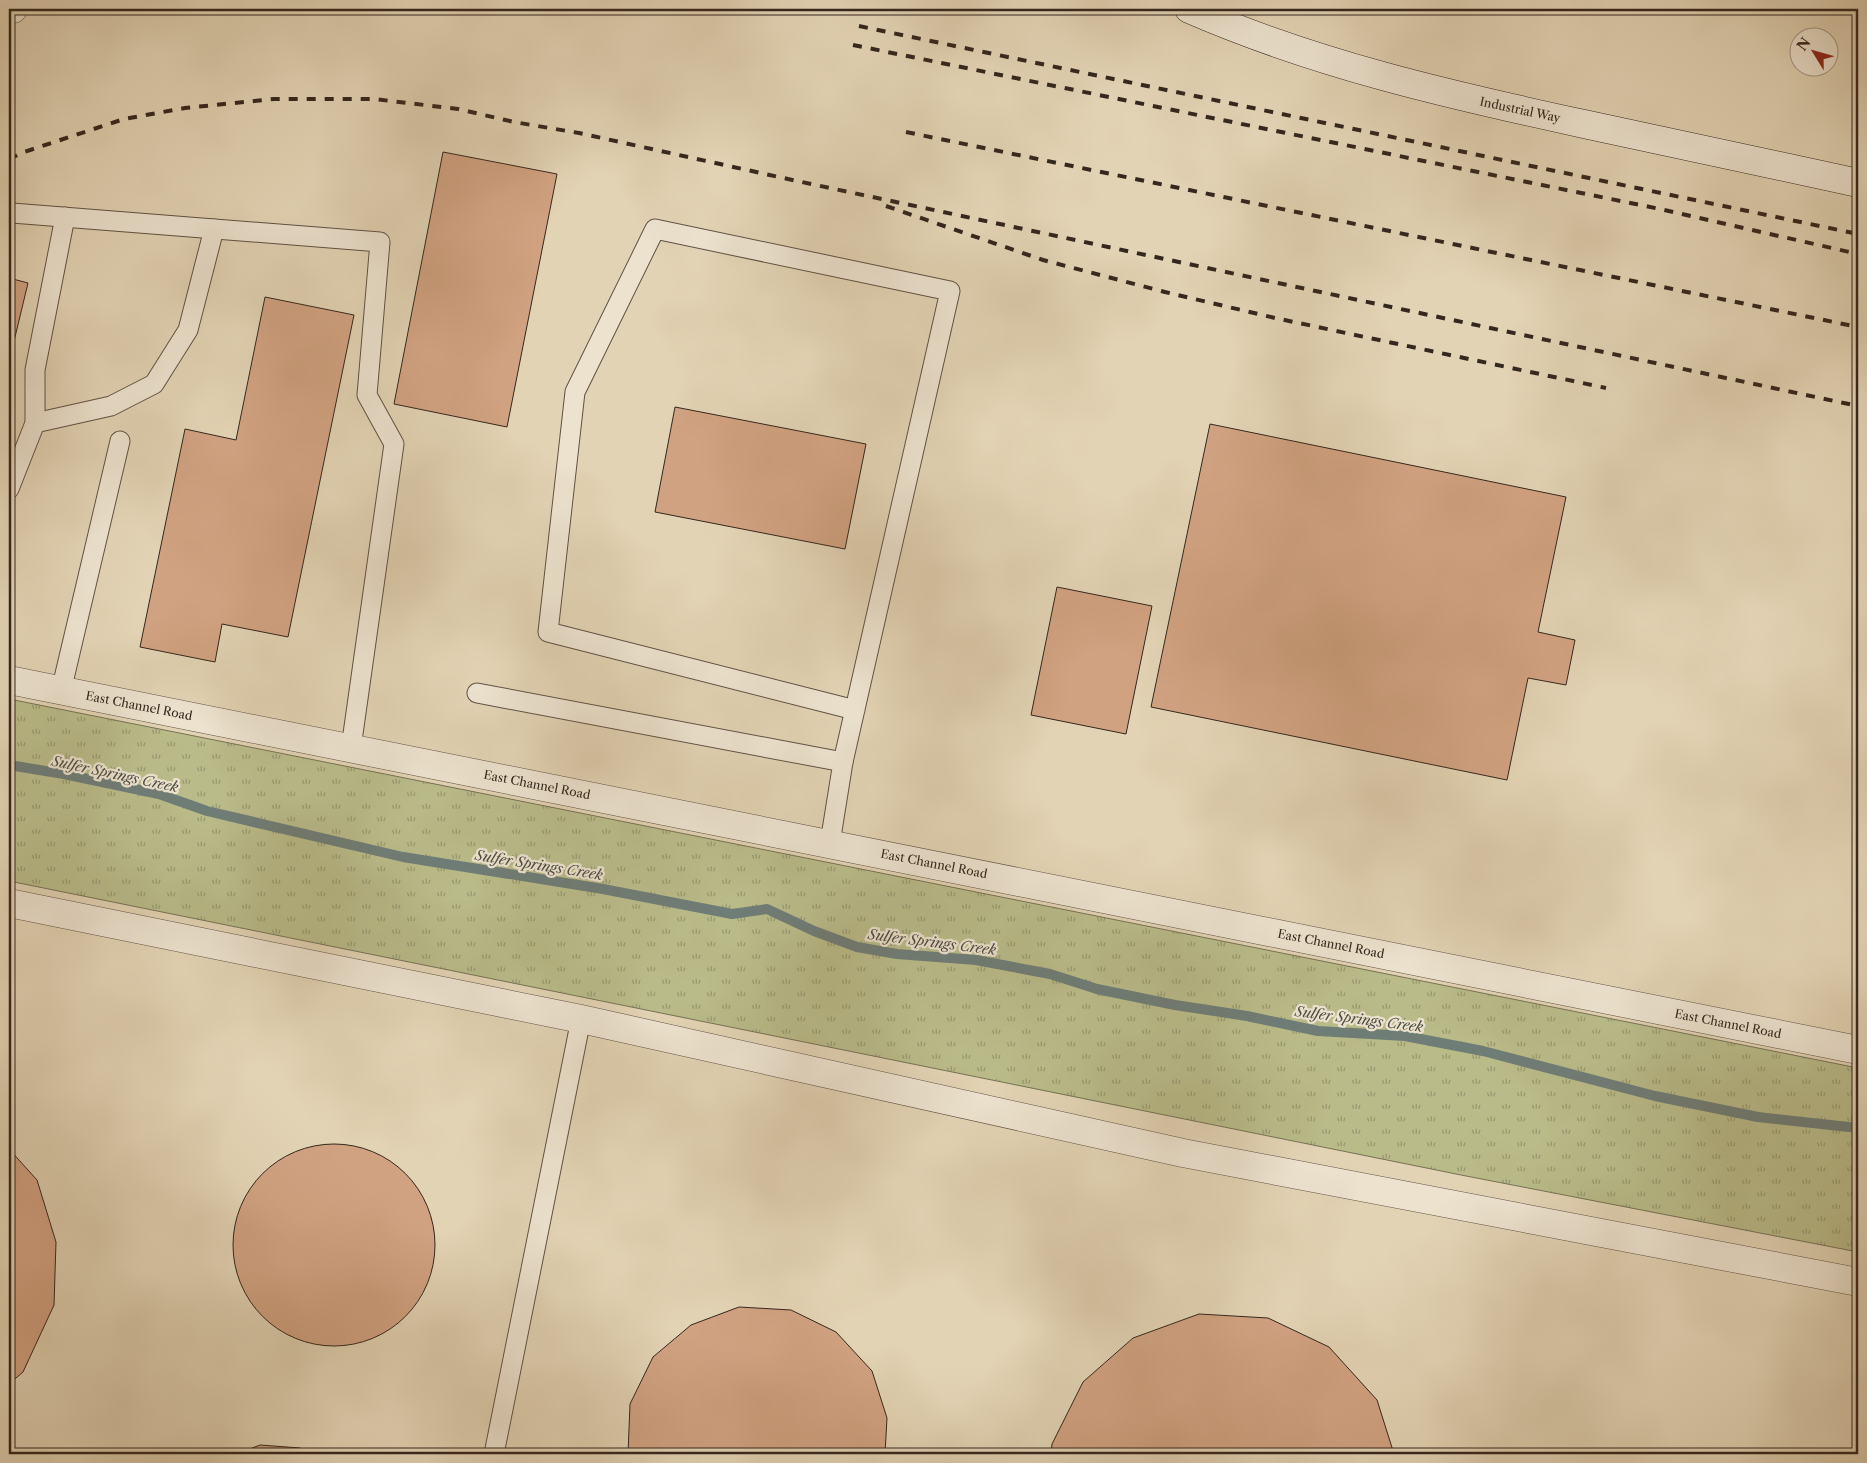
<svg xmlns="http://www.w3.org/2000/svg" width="1867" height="1463" viewBox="0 0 1867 1463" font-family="'Libre Caslon Text',serif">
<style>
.grass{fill:url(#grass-tufts);stroke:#767154}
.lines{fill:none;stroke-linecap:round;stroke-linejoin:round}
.stream{stroke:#6f7d77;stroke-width:10}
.building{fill:#d1a281;stroke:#34271e}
.lane-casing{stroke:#605244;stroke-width:21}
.street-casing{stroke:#605244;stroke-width:29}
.secondary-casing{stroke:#34271e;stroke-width:29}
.lane{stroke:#ece2ce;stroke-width:19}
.street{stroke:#ece2ce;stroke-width:28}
.secondary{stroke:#ece2ce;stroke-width:28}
.rail{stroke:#34271e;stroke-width:4;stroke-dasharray:9 9;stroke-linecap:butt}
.labels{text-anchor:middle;stroke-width:4.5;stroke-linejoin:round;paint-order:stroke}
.street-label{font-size:12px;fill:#34271e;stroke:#ece2ce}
.water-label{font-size:14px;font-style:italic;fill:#4c4b43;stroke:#ece2ce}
</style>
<defs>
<pattern id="grass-tufts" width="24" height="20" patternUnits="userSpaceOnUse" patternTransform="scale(1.25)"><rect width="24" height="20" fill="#b9bb89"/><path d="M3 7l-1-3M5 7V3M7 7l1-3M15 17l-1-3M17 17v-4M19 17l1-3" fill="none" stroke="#97986f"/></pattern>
</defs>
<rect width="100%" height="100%" fill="#e2d3b4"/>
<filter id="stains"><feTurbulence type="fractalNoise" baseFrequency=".004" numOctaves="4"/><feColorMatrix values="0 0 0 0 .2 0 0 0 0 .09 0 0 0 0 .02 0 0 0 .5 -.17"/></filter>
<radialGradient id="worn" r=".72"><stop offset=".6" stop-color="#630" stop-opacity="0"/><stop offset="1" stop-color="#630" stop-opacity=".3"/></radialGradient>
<path class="grass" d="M 9,699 L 1858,1068 L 1858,1252 L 1461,1175 L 9,881 Z"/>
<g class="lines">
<path class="stream" d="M 9,765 L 64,774 L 159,794 L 207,811 L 403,857 L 603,889 L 732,914 L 767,909 L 814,931 L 857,947 L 897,954 L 976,960 L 1050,974 L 1097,989 L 1175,1005 L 1247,1016 L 1318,1031 L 1405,1036 L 1483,1051 L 1655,1096 L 1758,1117 L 1858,1128"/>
</g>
<g class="building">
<path d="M 443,152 L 557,174 L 507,427 L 394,404 Z"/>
<path d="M 9,278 L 28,283 L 9,362 Z"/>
<path d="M 265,297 L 354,315 L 288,637 L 222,624 L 215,662 L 140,647 L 185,429 L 236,440 Z"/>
<path d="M 675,407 L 866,444 L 845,549 L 655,512 Z"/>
<path d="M 1210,424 L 1566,497 L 1538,632 L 1575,640 L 1566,685 L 1528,678 L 1507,780 L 1151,707 Z"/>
<path d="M 1057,587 L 1152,606 L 1126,734 L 1031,715 Z"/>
<circle cx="334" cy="1245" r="101"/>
<path d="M 9,1149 L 37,1180 L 56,1242 L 54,1305 L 23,1372 L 9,1384 Z"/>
<path d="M 739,1307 L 791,1310 L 836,1332 L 872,1371 L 887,1418 L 885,1454 L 628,1454 L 630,1404 L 653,1357 L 691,1325 Z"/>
<path d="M 1199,1314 L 1268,1318 L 1329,1347 L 1377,1400 L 1394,1454 L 1051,1454 L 1052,1444 L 1083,1382 L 1133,1338 Z"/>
<path d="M 260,1445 L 300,1448 L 314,1454 L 237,1454 Z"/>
</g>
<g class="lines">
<defs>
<g id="lane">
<path d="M 12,213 L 380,242 L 367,395 L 394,444 L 351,748"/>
<path d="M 35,423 L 111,406 L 154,384 L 188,330 L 214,229"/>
<path d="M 9,489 L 35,423 L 35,370 L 65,217"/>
<path d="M 61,691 L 120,441"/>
<path d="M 477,693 L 843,762 L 830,843"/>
<path d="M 843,762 L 950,291 L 655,229 L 575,392 L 548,632 L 855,710"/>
<path d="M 494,1454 L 581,1019"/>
</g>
<g id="street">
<path d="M 9,10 L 13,9"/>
<path d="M 9,680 L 1858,1050"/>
<path d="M 9,903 L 581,1019 L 1183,1153 L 1858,1282"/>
</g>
<path id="secondary" d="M 1189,9 C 1315,64 1450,95 1584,124 C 1676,144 1767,163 1858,183"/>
</defs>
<use href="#lane" class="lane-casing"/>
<use href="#street" class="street-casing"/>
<use href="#secondary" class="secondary-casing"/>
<use href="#lane" class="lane"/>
<use href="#street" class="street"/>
<use href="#secondary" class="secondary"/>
<g class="rail">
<path d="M 859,26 L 1858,234"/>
<path d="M 853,45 L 1660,209 L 1858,254"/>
<path d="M 906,132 L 1858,327"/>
<path d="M 9,159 L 24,152 L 124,119 L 185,108 L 274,99 L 374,99 L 458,109 L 514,122 L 579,133 L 797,181 L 1858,406"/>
<path d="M 886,206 L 1043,260 L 1165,292 L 1275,318 L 1606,388"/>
</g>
</g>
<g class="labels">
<g class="street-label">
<text transform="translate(1520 110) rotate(12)" y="4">Industrial Way</text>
<text transform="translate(139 706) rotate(11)" y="4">East Channel Road</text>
<text transform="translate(537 785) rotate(11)" y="4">East Channel Road</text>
<text transform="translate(934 864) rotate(11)" y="4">East Channel Road</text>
<text transform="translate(1331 944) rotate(11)" y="4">East Channel Road</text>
<text transform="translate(1728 1024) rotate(11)" y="4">East Channel Road</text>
</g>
<g class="water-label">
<text transform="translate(115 774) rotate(12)" y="5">Sulfer Springs Creek</text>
<text transform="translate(539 865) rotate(9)" y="5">Sulfer Springs Creek</text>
<text transform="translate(932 942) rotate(7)" y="5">Sulfer Springs Creek</text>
<text transform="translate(1359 1019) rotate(7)" y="5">Sulfer Springs Creek</text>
</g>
</g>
<rect width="1867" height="1463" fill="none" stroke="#e2d3b4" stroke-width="30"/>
<rect x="10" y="10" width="1847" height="1443" fill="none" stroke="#34271e" stroke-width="2.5"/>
<rect x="15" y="15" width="1837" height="1433" fill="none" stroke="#34271e"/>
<g transform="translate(1814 52) rotate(307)"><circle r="24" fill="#ece2ce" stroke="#a29788"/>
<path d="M0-4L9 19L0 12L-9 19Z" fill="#8f2418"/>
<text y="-8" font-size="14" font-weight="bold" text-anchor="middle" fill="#34271e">N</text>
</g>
<rect width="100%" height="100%" filter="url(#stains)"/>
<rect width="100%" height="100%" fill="url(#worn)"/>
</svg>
